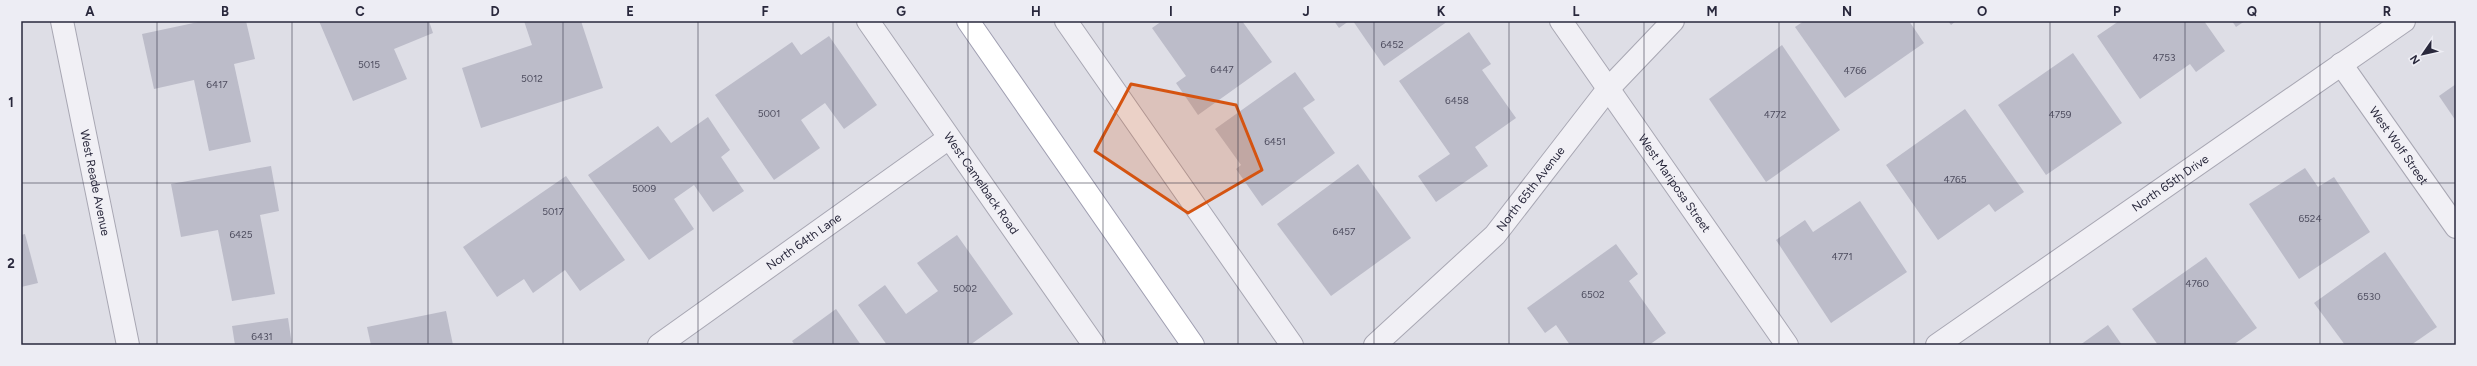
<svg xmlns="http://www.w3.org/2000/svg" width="2477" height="366" viewBox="0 0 2477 366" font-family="Figtree,sans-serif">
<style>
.building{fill:#bcbcc9}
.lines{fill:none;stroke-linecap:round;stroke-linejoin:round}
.minor-casing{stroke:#a8a7b3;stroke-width:24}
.major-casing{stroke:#9f9eb1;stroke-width:24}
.minor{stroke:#f1f0f5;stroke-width:22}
.major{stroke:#fff;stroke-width:22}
.marked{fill:#d55411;fill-opacity:0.2;stroke:#d55411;stroke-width:3;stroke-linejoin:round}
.grid{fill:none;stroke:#29283c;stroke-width:1;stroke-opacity:0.55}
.labels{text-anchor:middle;stroke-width:3;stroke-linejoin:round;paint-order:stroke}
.number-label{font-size:10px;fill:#4e4d5f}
.street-label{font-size:12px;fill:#29283c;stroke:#ededf4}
.neatline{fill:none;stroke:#29283c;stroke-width:1.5}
.grid-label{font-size:13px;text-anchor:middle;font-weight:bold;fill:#29283c}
</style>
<rect width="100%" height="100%" fill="#dedee6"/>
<g class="building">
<path d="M 203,21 L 246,21 L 255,59 L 234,64 L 251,142 L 209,151 L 194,80 L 154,89 L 142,34 Z"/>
<path d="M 319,21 L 429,21 L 433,33 L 394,49 L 407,79 L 353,101 Z"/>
<path d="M 524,21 L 581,21 L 603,88 L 481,128 L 462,68 L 532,45 Z"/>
<path d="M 1162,21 L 1242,21 L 1272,62 L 1198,115 L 1176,83 L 1186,76 L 1152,28 Z"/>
<path d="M 1334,21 L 1349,21 L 1339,28 Z"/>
<path d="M 1353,21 L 1448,21 L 1384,66 Z"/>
<path d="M 1804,21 L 1909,21 L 1924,43 L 1845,98 L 1795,27 Z"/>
<path d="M 1948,21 L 1956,21 L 1951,25 Z"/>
<path d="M 2119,21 L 2204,21 L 2225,51 L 2196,72 L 2190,64 L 2140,99 L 2097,36 Z"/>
<path d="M 2232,21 L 2245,21 L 2236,27 Z"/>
<path d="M 1469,32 L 1491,64 L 1482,70 L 1516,118 L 1475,147 L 1488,166 L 1436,202 L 1418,176 L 1450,154 L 1399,81 Z"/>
<path d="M 829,36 L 877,105 L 844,129 L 825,103 L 801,120 L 820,148 L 774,180 L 715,95 L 792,42 L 801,55 Z"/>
<path d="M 1782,45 L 1840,130 L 1766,182 L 1709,99 Z"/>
<path d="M 2073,53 L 2122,123 L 2046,175 L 1998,105 Z"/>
<path d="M 1295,72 L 1315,100 L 1303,108 L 1335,153 L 1262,206 L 1236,169 L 1241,165 L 1215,129 Z"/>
<path d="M 2456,84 L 2456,121 L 2439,96 Z"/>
<path d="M 1965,109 L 2024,192 L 1995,212 L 1989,204 L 1938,240 L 1886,165 Z"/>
<path d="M 708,117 L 730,150 L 721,157 L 744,191 L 713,212 L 694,185 L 674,199 L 694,229 L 649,260 L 588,175 L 658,126 L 671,143 Z"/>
<path d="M 1358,164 L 1411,238 L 1331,296 L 1277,224 Z"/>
<path d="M 271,166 L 279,211 L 260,215 L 275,294 L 232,301 L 218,230 L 181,237 L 171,184 Z"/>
<path d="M 2305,168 L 2318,187 L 2334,177 L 2370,232 L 2299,279 L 2249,204 Z"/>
<path d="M 566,176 L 625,260 L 580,291 L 565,270 L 533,293 L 524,279 L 497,297 L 463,247 Z"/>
<path d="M 1860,201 L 1907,272 L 1831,323 L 1776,240 L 1805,220 L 1813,232 Z"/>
<path d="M 25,234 L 38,283 L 21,287 L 21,235 Z"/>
<path d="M 957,235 L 1013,314 L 970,345 L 887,345 L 858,305 L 885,285 L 906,314 L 938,291 L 917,263 Z"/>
<path d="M 1616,244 L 1638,274 L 1629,281 L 1666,333 L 1649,345 L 1570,345 L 1556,325 L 1545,333 L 1527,308 Z"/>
<path d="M 2385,252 L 2437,327 L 2411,345 L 2345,345 L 2314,303 Z"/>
<path d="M 2206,257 L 2257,328 L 2233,345 L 2158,345 L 2132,309 Z"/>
<path d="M 836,309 L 861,345 L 795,345 L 792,341 Z"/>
<path d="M 446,311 L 453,345 L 371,345 L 367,327 Z"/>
<path d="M 288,318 L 292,345 L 235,345 L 232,326 Z"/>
<path d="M 2108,325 L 2122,345 L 2080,345 Z"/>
</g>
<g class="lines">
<defs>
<g id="minor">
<path id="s1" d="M 62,21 L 128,345"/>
<path id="s2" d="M 868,21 L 1094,345"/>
<path d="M 1066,21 L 1292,345"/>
<path id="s3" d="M 1561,21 L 1787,345"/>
<path id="s4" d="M 2341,64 L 2456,227"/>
<path id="s5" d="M 659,345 L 949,138"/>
<path id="s6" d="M 1375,345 L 1495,235 L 1608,89 L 1673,21"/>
<path id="s7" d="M 1937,345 L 2404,21"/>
</g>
<path id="major" d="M 968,21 L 1193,345"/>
</defs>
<use href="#minor" class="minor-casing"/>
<use href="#major" class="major-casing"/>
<use href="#minor" class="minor"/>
<use href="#major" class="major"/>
</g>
<path class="marked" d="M 1131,84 L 1236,105 L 1262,170 L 1188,213 L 1095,151 Z"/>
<path class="grid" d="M 157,21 L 157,345M 292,21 L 292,345M 428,21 L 428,345M 563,21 L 563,345M 698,21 L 698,345M 833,21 L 833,345M 968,21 L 968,345M 1103,21 L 1103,345M 1238,21 L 1238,345M 1374,21 L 1374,345M 1509,21 L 1509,345M 1644,21 L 1644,345M 1779,21 L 1779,345M 1914,21 L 1914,345M 2050,21 L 2050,345M 2185,21 L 2185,345M 2320,21 L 2320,345M 21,183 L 2456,183"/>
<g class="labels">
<g class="number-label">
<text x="1392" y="48">6452</text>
<text x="2164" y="61">4753</text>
<text x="369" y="68">5015</text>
<text x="1222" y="73">6447</text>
<text x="1855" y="74">4766</text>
<text x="532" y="82">5012</text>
<text x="217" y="88">6417</text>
<text x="1457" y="104">6458</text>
<text x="769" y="117">5001</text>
<text x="1775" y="118">4772</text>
<text x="2060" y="118">4759</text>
<text x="1275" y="145">6451</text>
<text x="1955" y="183">4765</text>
<text x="644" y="192">5009</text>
<text x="553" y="215">5017</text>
<text x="2310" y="222">6524</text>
<text x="1344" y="235">6457</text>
<text x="241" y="238">6425</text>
<text x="1842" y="260">4771</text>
<text x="2197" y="287">4760</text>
<text x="965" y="292">5002</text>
<text x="1593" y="298">6502</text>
<text x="2369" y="300">6530</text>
<text x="262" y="340">6431</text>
</g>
<g class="street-label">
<text dy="4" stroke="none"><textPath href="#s4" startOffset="100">West Wolf Street</textPath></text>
<text dy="4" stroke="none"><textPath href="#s1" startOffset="165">West Reade Avenue</textPath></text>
<text dy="4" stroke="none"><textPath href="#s2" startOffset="198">West Camelback Road</textPath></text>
<text dy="4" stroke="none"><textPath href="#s3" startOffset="198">West Mariposa Street</textPath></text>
<text dy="4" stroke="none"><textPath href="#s7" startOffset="284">North 65th Drive</textPath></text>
<text dy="4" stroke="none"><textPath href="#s6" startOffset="221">North 65th Avenue</textPath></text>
<text dy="4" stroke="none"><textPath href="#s5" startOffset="178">North 64th Lane</textPath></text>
</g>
</g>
<rect width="2477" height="366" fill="none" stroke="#ededf4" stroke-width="44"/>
<g transform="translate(2423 54) rotate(236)" stroke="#ededf4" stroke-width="3" paint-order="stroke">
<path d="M0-3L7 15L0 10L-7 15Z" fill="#29283c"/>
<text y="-6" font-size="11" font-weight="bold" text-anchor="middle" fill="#29283c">N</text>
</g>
<rect x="22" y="22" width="2433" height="322" class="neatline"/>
<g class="grid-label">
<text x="90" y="16">A</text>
<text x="225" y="16">B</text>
<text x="360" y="16">C</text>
<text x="495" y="16">D</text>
<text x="630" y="16">E</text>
<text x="765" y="16">F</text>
<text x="901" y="16">G</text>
<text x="1036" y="16">H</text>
<text x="1171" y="16">I</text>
<text x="1306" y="16">J</text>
<text x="1441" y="16">K</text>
<text x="1576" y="16">L</text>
<text x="1712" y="16">M</text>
<text x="1847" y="16">N</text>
<text x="1982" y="16">O</text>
<text x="2117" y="16">P</text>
<text x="2252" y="16">Q</text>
<text x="2387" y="16">R</text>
<text x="11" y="107">1</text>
<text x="11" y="268">2</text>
</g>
</svg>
